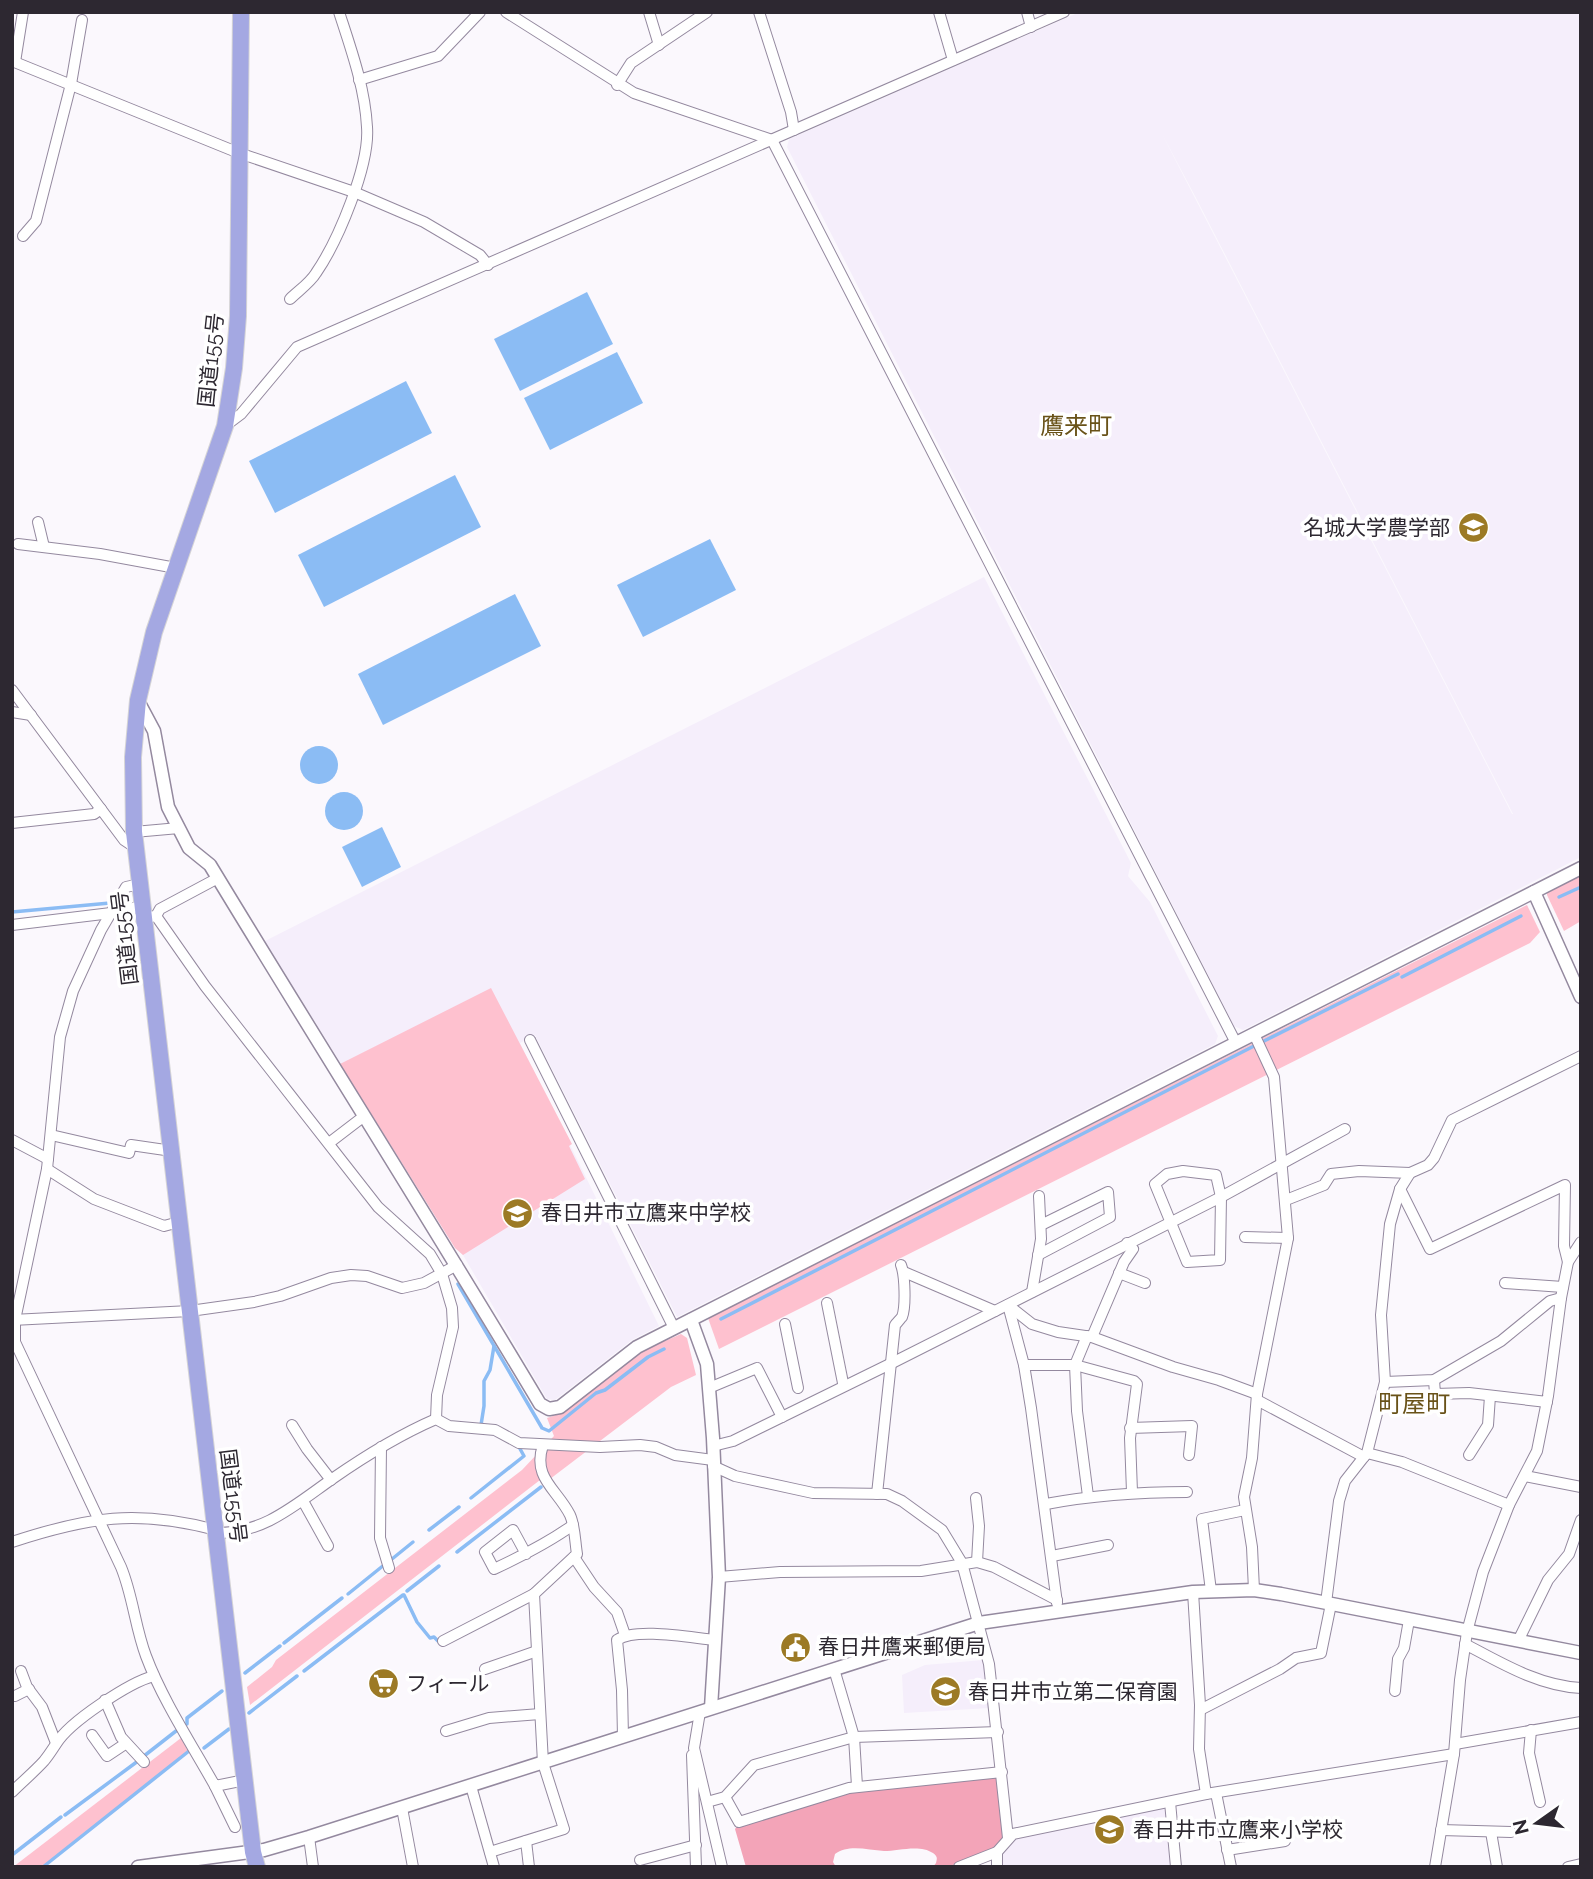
<svg xmlns="http://www.w3.org/2000/svg" width="1593" height="1879" viewBox="0 0 1593 1879" font-family="Raleway,'Noto Sans JP',sans-serif">
<style>
.built{fill:#f5eefb;fill-rule:evenodd}
.green{fill:#fec1cf}
.forest{fill:#f3a4b8}
.water{fill:#8bbcf4}
.lines{fill:none;stroke-linecap:round;stroke-linejoin:round}
.stream{stroke:#8bbcf4;stroke-width:3.5}
.minor-casing{stroke:#94899f;stroke-width:12}
.tertiary-casing{stroke:#94899f;stroke-width:15}
.trunk-casing{stroke:#d5d4d6;stroke-width:18}
.minor{stroke:#fff;stroke-width:10}
.tertiary{stroke:#fff;stroke-width:12}
.trunk{stroke:#a4a8e2;stroke-width:16}
.labels{text-anchor:middle;stroke-width:7;stroke-linejoin:round;paint-order:stroke}
.street-label{font-size:21px;fill:#2d2831;stroke:#fff}
.poi-label{font-size:21px;fill:#2d2831;stroke:#fff;text-anchor:start}
.quarter-label{font-size:24px;fill:#695218;stroke:#fff}
</style>
<rect width="100%" height="100%" fill="#fbf8fd"/>
<g class="built">
<path d="M 1080,12 L 1581,12 L 1581,857 L 1243,1030 L 1234,1026 L 787,147 L 789,139 ZM 1161,132 L 1196,198 L 1513,814 L 1512,814 Z"/>
<path d="M 984,577 L 1131,863 L 1128,876 L 1150,902 L 1218,1036 L 1215,1044 L 677,1317 L 535,1035 L 520,1043 L 659,1326 L 632,1340 L 555,1400 L 547,1399 L 463,1255 L 455,1248 L 265,941 Z"/>
<path d="M 983,1660 L 990,1708 L 904,1713 L 902,1675 L 925,1665 Z"/>
<path d="M 1166,1806 L 1173,1867 L 1000,1867 L 1000,1855 L 1015,1837 Z"/>
</g>
<g class="green">
<path d="M 1581,875 L 1581,921 L 1564,931 L 1547,895 L 1547,892 Z"/>
<path d="M 1527,905 L 1540,932 L 1530,943 L 719,1349 L 708,1318 Z"/>
<path d="M 491,988 L 572,1144 L 569,1146 L 585,1179 L 463,1255 L 455,1248 L 340,1064 Z"/>
<path d="M 681,1334 L 687,1338 L 696,1375 L 671,1387 L 550,1479 L 540,1480 L 250,1705 L 247,1687 L 272,1667 L 276,1660 L 522,1470 L 554,1436 L 547,1418 L 562,1413 L 639,1354 L 663,1339 L 665,1341 Z"/>
<path d="M 181,1738 L 188,1751 L 42,1867 L 13,1867 Z"/>
</g>
<path class="forest" d="M 996,1776 L 998,1778 L 1004,1835 L 994,1850 L 947,1867 L 933,1867 L 936,1863 C 937,1858 938,1857 933,1853 C 920,1844 898,1851 884,1851 C 868,1850 848,1844 835,1854 L 833,1862 L 836,1867 L 746,1867 L 735,1829 L 738,1825 L 849,1791 Z"/>
<g class="water">
<path d="M 587,292 L 613,344 L 520,391 L 494,339 Z"/>
<path d="M 617,352 L 643,403 L 550,450 L 524,398 Z"/>
<path d="M 406,381 L 432,433 L 275,513 L 249,461 Z"/>
<path d="M 455,475 L 481,527 L 324,607 L 298,555 Z"/>
<path d="M 710,539 L 736,590 L 643,637 L 617,585 Z"/>
<path d="M 515,594 L 541,646 L 383,725 L 358,674 Z"/>
<circle cx="319" cy="765" r="19"/>
<circle cx="344" cy="811" r="19"/>
<path d="M 382,827 L 401,867 L 362,887 L 342,847 Z"/>
</g>
<g class="lines">
<g class="stream">
<path d="M 1559,897 L 1581,887"/>
<path d="M 12,912 L 110,903"/>
<path d="M 1402,977 L 1521,916"/>
<path d="M 1262,1042 L 1398,974"/>
<path d="M 458,1284 L 542,1428 L 549,1431 L 596,1393 L 605,1390 L 648,1357 L 664,1349"/>
<path d="M 721,1319 L 1254,1046"/>
<path d="M 481,1425 L 484,1406 L 484,1381 L 490,1370 L 494,1346"/>
<path d="M 471,1498 L 524,1456 L 519,1447"/>
<path d="M 429,1530 L 459,1507"/>
<path d="M 457,1552 L 541,1487"/>
<path d="M 392,1559 L 413,1542"/>
<path d="M 407,1591 L 439,1566"/>
<path d="M 348,1594 L 384,1565"/>
<path d="M 404,1595 L 417,1622 L 430,1638 L 434,1637 L 438,1641"/>
<path d="M 284,1643 L 342,1598"/>
<path d="M 304,1671 L 403,1595"/>
<path d="M 245,1673 L 280,1646"/>
<path d="M 249,1713 L 297,1676"/>
<path d="M 187,1724 L 187,1718 L 222,1691"/>
<path d="M 204,1748 L 229,1729"/>
<path d="M 144,1756 L 176,1731"/>
<path d="M 65,1815 L 138,1761"/>
<path d="M 12,1855 L 61,1817"/>
<path d="M 43,1867 L 189,1751"/>
</g>
<defs>
<g id="minor">
<path d="M 506,12 L 634,93 L 772,140 L 1236,1043"/>
<path d="M 649,12 L 659,45"/>
<path d="M 759,12 L 791,112 L 794,130"/>
<path d="M 939,12 L 953,60"/>
<path d="M 1027,12 L 1031,27"/>
<path d="M 12,61 L 239,153 L 354,192 L 424,222 L 480,255 L 488,265"/>
<path d="M 15,62 L 23,12"/>
<path d="M 359,80 L 438,56 L 480,12"/>
<path d="M 617,85 L 631,63 L 707,12"/>
<path d="M 23,236 L 36,221 L 71,84 L 82,20"/>
<path d="M 290,299 C 298,291 310,283 316,273 C 338,241 370,165 367,127 C 365,88 351,49 339,12"/>
<path d="M 225,426 L 241,414 L 297,347 L 1064,12"/>
<path d="M 38,522 L 44,547"/>
<path d="M 18,544 L 100,554 L 176,568"/>
<path d="M 12,690 L 124,840 L 136,848"/>
<path d="M 12,712 L 31,715"/>
<path d="M 12,823 L 94,814 L 101,809"/>
<path d="M 134,832 L 179,828"/>
<path d="M 140,884 L 126,887 L 101,930 L 73,991 L 60,1037 L 47,1169 L 15,1320 L 15,1342 L 121,1567 C 133,1596 135,1627 146,1656 C 162,1699 192,1745 215,1786 L 245,1780"/>
<path d="M 156,916 L 160,909 L 218,878"/>
<path d="M 144,918 L 156,916 L 205,986 L 378,1207 L 430,1254 L 442,1274 L 452,1308 L 453,1327 L 437,1395 L 436,1419"/>
<path d="M 12,925 L 111,913 L 142,906"/>
<path d="M 1254,1034 L 1274,1077 L 1288,1238 L 1257,1394 L 1252,1458 L 1244,1497 L 1252,1547 L 1254,1590"/>
<path d="M 530,1040 L 674,1328"/>
<path d="M 51,1135 L 129,1153 L 131,1145 L 172,1151"/>
<path d="M 12,1140 L 48,1159"/>
<path d="M 329,1143 L 363,1117"/>
<path d="M 47,1169 L 94,1199 L 164,1226 L 179,1222"/>
<path d="M 1183,1171 L 1216,1175 L 1221,1197 L 1220,1260 L 1187,1262 L 1155,1184 L 1167,1174 Z"/>
<path d="M 1400,1189 L 1430,1249 L 1565,1185 L 1564,1246 L 1568,1262"/>
<path d="M 1286,1200 L 1324,1185 L 1331,1174 L 1359,1171 L 1410,1173"/>
<path d="M 1245,1237 L 1288,1238"/>
<path d="M 1038,1255 L 1110,1217 L 1108,1192 L 1041,1225"/>
<path d="M 904,1272 L 995,1311"/>
<path d="M 1119,1273 L 1145,1283"/>
<path d="M 1505,1283 L 1563,1287"/>
<path d="M 1032,1292 L 1041,1239 L 1039,1196"/>
<path d="M 827,1303 L 843,1383"/>
<path d="M 1008,1305 L 1024,1365 L 1031,1408 L 1057,1603"/>
<path d="M 1008,1305 L 1032,1324 L 1058,1332 L 1092,1337 L 1173,1367 L 1219,1380 L 1257,1394"/>
<path d="M 12,1320 L 190,1311 L 254,1302 L 280,1296 L 331,1278 L 351,1275 L 367,1276 L 402,1288 L 424,1283 L 457,1265"/>
<path d="M 785,1324 L 798,1388"/>
<path d="M 1087,1336 L 1075,1365 L 1134,1381 L 1137,1384 L 1130,1438 L 1132,1492"/>
<path d="M 1092,1337 L 1124,1262 L 1133,1249 L 1127,1243"/>
<path d="M 1024,1365 L 1075,1365 L 1077,1411 L 1088,1496"/>
<path d="M 1434,1380 L 1435,1394 L 1469,1393 L 1547,1402"/>
<path d="M 1385,1382 L 1434,1380 L 1501,1341 L 1550,1301 L 1561,1298"/>
<path d="M 709,1388 L 757,1368 L 782,1417"/>
<path d="M 1257,1400 L 1364,1457"/>
<path d="M 292,1425 L 307,1449 L 331,1480"/>
<path d="M 1130,1428 L 1192,1426 L 1189,1455"/>
<path d="M 713,1446 L 733,1441 L 892,1363 L 1221,1197 L 1345,1129"/>
<path d="M 381,1447 L 380,1538 L 389,1568"/>
<path d="M 1367,1453 L 1402,1462 L 1509,1505"/>
<path d="M 1469,1455 L 1488,1425 L 1490,1396"/>
<path d="M 713,1466 L 735,1476 L 813,1493 L 887,1494 L 902,1501 L 942,1530 L 962,1563 L 989,1664 L 1008,1838"/>
<path d="M 1525,1476 L 1581,1487"/>
<path d="M 877,1494 L 895,1325 C 896,1324 901,1318 902,1317 C 906,1307 905,1275 901,1265"/>
<path d="M 976,1498 L 979,1526 L 977,1562"/>
<path d="M 303,1501 L 328,1546"/>
<path d="M 1046,1504 C 1094,1495 1138,1492 1187,1492"/>
<path d="M 216,1533 C 263,1534 295,1505 332,1479 C 365,1456 399,1435 436,1419 L 449,1426 L 495,1430 L 519,1443 L 600,1447 L 640,1445 L 656,1447 L 675,1455 L 713,1460"/>
<path d="M 12,1542 C 88,1517 137,1509 216,1530"/>
<path d="M 526,1554 L 513,1530 L 485,1552 L 494,1569 C 522,1556 548,1543 573,1525"/>
<path d="M 1052,1556 L 1108,1545"/>
<path d="M 574,1557 L 594,1587 L 617,1612 L 625,1635"/>
<path d="M 719,1577 L 780,1572 L 921,1571 L 977,1562 L 994,1567 L 1057,1600"/>
<path d="M 1211,1591 L 1202,1519 L 1245,1510"/>
<path d="M 1193,1592 L 1200,1705 L 1199,1749 L 1206,1794"/>
<path d="M 1326,1603 L 1339,1501 L 1345,1481 L 1367,1453 L 1385,1382 L 1381,1315 L 1390,1224 L 1400,1189 L 1410,1173 L 1428,1165 L 1434,1158 L 1452,1120 L 1581,1056"/>
<path d="M 443,1641 L 534,1594"/>
<path d="M 1518,1641 L 1548,1580 L 1569,1554 L 1581,1520"/>
<path d="M 1465,1644 C 1501,1663 1539,1686 1581,1688"/>
<path d="M 485,1669 L 537,1651"/>
<path d="M 834,1669 L 854,1737 L 857,1786"/>
<path d="M 21,1671 L 27,1687 L 42,1707 L 56,1743"/>
<path d="M 1395,1691 L 1398,1659 L 1404,1648 L 1409,1620"/>
<path d="M 15,1696 L 29,1689"/>
<path d="M 105,1700 L 121,1737 L 144,1762"/>
<path d="M 1200,1710 L 1280,1669 L 1296,1658 L 1321,1653 L 1331,1604"/>
<path d="M 700,1712 L 694,1748 L 722,1867"/>
<path d="M 1531,1730 L 1529,1753 L 1540,1802"/>
<path d="M 446,1731 L 489,1718 L 540,1714"/>
<path d="M 92,1735 L 107,1756 L 125,1744"/>
<path d="M 623,1737 L 622,1690 L 617,1640 C 636,1627 692,1638 715,1640"/>
<path d="M 1455,1744 L 1581,1722"/>
<path d="M 692,1755 L 696,1867"/>
<path d="M 215,1786 L 235,1827"/>
<path d="M 471,1786 L 494,1867"/>
<path d="M 12,1792 C 23,1781 34,1772 44,1761 C 49,1755 52,1750 56,1744 C 69,1722 130,1682 154,1676"/>
<path d="M 1216,1793 L 1231,1867"/>
<path d="M 725,1797 L 739,1822 L 849,1788 L 1002,1772"/>
<path d="M 707,1802 L 725,1797 L 754,1765 L 854,1737 L 998,1732"/>
<path d="M 1170,1802 L 1176,1867"/>
<path d="M 402,1808 L 413,1867"/>
<path d="M 1441,1830 L 1511,1832"/>
<path d="M 1491,1832 L 1497,1867"/>
<path d="M 309,1837 L 313,1867"/>
<path d="M 526,1841 L 529,1867"/>
<path d="M 1227,1850 L 1285,1841"/>
<path d="M 490,1852 L 564,1829 L 543,1763 L 534,1594 L 577,1554 C 575,1542 575,1526 570,1515 C 557,1489 532,1478 543,1445"/>
<path d="M 997,1852 L 997,1867"/>
<path d="M 640,1860 L 696,1845"/>
<path d="M 959,1867 L 997,1852 L 1013,1834 L 1206,1794 L 1454,1754"/>
<path d="M 1435,1867 L 1454,1754 L 1460,1680 L 1467,1632 L 1483,1572 L 1509,1505 L 1537,1451 L 1548,1396 L 1561,1298 L 1568,1262 L 1581,1242"/>
<path d="M 1568,1867 L 1581,1864"/>
</g>
<g id="tertiary">
<path d="M 138,701 L 154,731 L 168,807 L 189,848 L 210,865 C 319,1045 432,1223 540,1404 L 549,1409 L 560,1407 L 637,1347 L 1581,868"/>
<path d="M 1534,892 L 1581,997"/>
<path d="M 691,1320 L 707,1364 L 713,1438 L 719,1577 L 711,1708"/>
<path d="M 138,1867 L 264,1850 L 309,1837 L 979,1623 L 1193,1592 L 1254,1590 L 1281,1594 L 1581,1653"/>
</g>
<path id="trunk" d="M 241,12 L 238,316 L 234,368 L 225,426 L 154,632 L 138,700 L 133,757 L 134,832 L 253,1852 L 257,1867"/>
</defs>
<use href="#minor" class="minor-casing"/>
<use href="#tertiary" class="tertiary-casing"/>
<use href="#trunk" class="trunk-casing"/>
<use href="#minor" class="minor"/>
<use href="#tertiary" class="tertiary"/>
<use href="#trunk" class="trunk"/>
</g>
<defs>
<symbol id="university-disc" viewBox="-11 -11 22 22"><circle r="9.5" fill="#9c7a25" stroke="#fff"/><path d="M0-5L7-2L0 1L-7-2ZM-4 1L0 2.5L4 1V4Q0 6-4 4Z" fill="#fff"/></symbol>
<symbol id="school-disc" viewBox="-11 -11 22 22"><circle r="9.5" fill="#9c7a25" stroke="#fff"/><path d="M0-5L7-2L0 1L-7-2ZM-4 1L0 2.5L4 1V4Q0 6-4 4Z" fill="#fff"/></symbol>
<symbol id="civic-disc" viewBox="-11 -11 22 22"><circle r="9.5" fill="#9c7a25" stroke="#fff"/><path d="M-.6-6.5H3V-4.5H.6V-3L4-1V1h2V6H-6V1h2V-1L-.6-3ZM-1.2 2.5V6h2.4V2.5Z" fill="#fff"/></symbol>
<symbol id="supermarket-disc" viewBox="-11 -11 22 22"><circle r="9.5" fill="#9c7a25" stroke="#fff"/><path d="M-6-5.5h2.5l.6 2H6L4.5 2H-2.5L-4.4-4H-6ZM-1.5 3.2a1.3 1.3 0 1 0 .1 0ZM3 3.2a1.3 1.3 0 1 0 .1 0Z" fill="#fff"/></symbol>
</defs>
<g fill-rule="evenodd">
<use href="#university-disc" x="1456" y="510" width="35" height="35"/>
<use href="#school-disc" x="500" y="1196" width="35" height="35"/>
<use href="#civic-disc" x="778" y="1630" width="35" height="35"/>
<use href="#supermarket-disc" x="366" y="1666" width="35" height="35"/>
<use href="#school-disc" x="928" y="1674" width="35" height="35"/>
<use href="#school-disc" x="1092" y="1812" width="35" height="35"/>
</g>
<g class="labels">
<g class="street-label">
<text transform="translate(211 360) rotate(-84)" y="7">国道155号</text>
<text transform="translate(125 938) rotate(-97)" y="7">国道155号</text>
<text transform="translate(233 1496) rotate(83)" y="7">国道155号</text>
</g>
<g class="poi-label">
<text x="1450" y="535" text-anchor="end">名城大学農学部</text>
<text x="541" y="1220">春日井市立鷹来中学校</text>
<text x="818" y="1654">春日井鷹来郵便局</text>
<text x="406" y="1691">フィール</text>
<text x="968" y="1699">春日井市立第二保育園</text>
<text x="1133" y="1837">春日井市立鷹来小学校</text>
</g>
<g class="quarter-label">
<text x="1076" y="434">鷹来町</text>
<text x="1414" y="1412">町屋町</text>
</g>
</g>
<rect width="1593" height="1879" fill="none" stroke="#2d2831" stroke-width="28"/>
<g transform="translate(1537 1823) rotate(256)" stroke="#ffffff" stroke-width="5" paint-order="stroke">
<path d="M0-5L12 26L0 18L-12 26Z" fill="#2d2831"/>
<text y="-10" font-size="19" font-weight="bold" text-anchor="middle" fill="#2d2831">N</text>
</g>
</svg>
